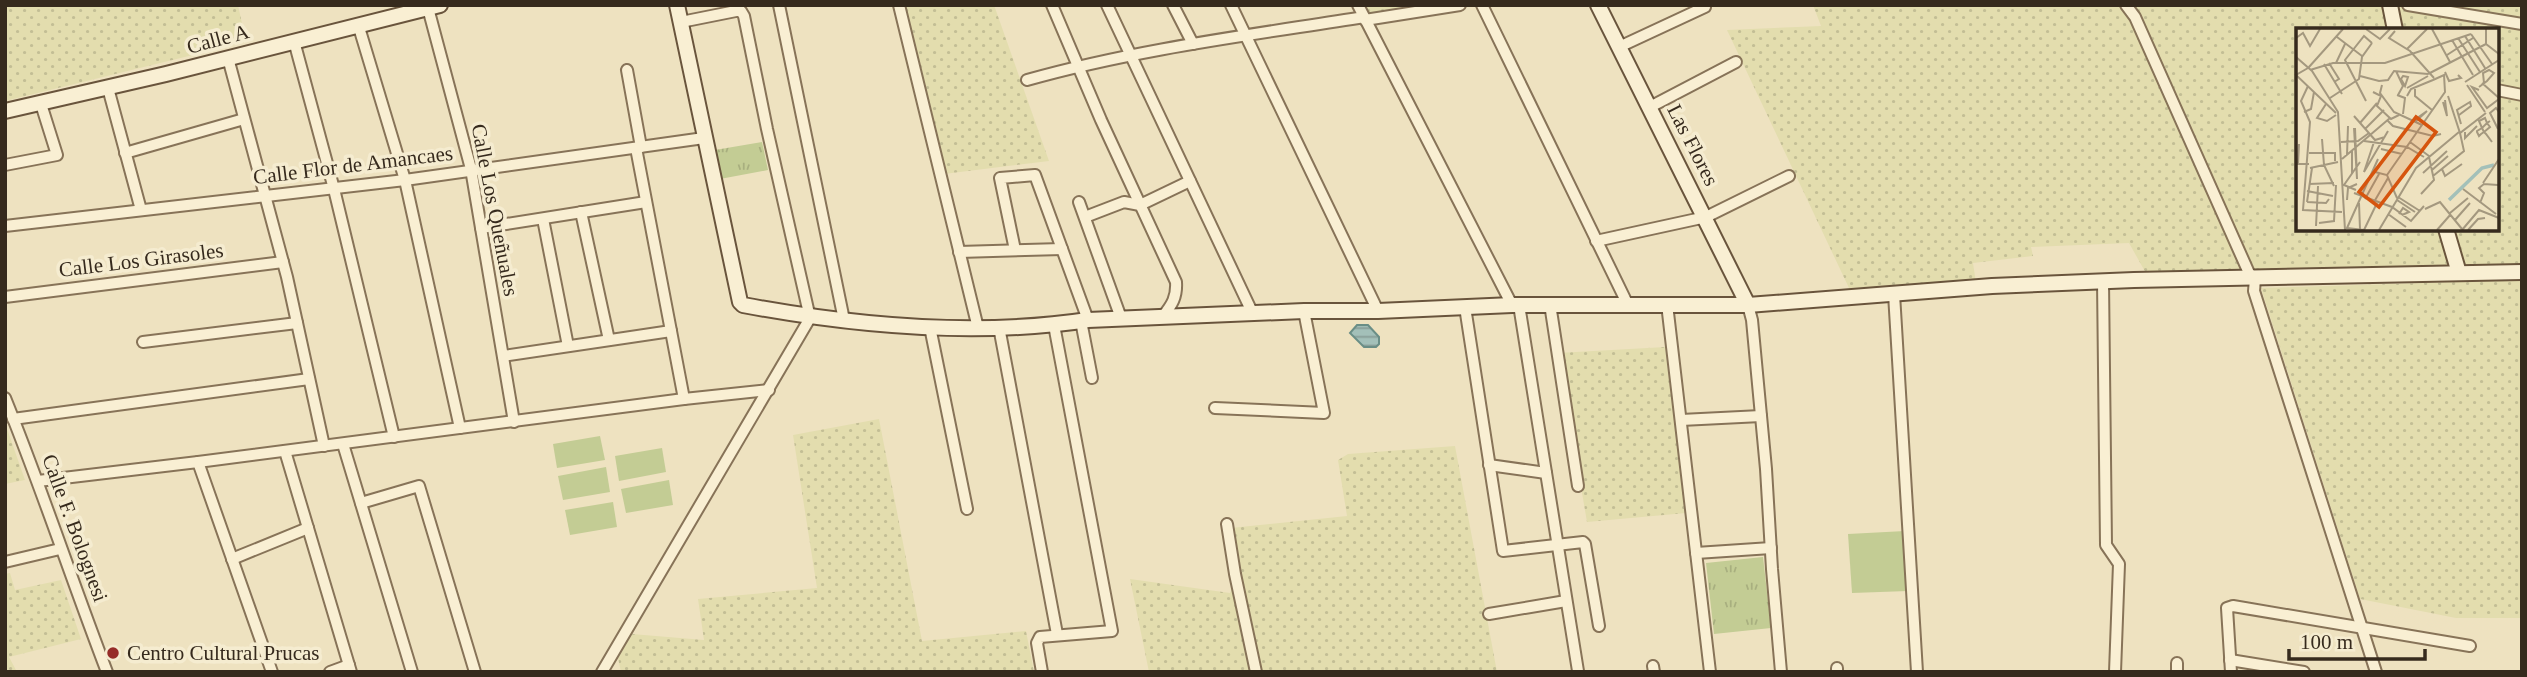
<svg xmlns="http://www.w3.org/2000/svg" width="2527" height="677" viewBox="0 0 2527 677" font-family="Georgia,serif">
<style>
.farmland{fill:url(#farmland-dots);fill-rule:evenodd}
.grass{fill:url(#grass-tufts)}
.garden{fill:#c3cc94}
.water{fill:url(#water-rules);stroke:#6a8e86;stroke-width:2}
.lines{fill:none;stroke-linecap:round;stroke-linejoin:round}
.street-casing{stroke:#877358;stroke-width:14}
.secondary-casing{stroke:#69543c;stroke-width:18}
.street{stroke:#f9efd3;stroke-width:10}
.secondary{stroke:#f9efd3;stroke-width:14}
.poi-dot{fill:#962c28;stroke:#f5ecd0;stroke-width:2.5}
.labels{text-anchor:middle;stroke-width:7;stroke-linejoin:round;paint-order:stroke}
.street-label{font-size:21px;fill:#362a1d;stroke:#f5ecd0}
.poi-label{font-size:21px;fill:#362a1d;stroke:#f5ecd0;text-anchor:start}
.inset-river{fill:none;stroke:#a3c0b9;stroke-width:3.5}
.inset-road{fill:none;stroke:#a4987f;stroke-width:2}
.view{fill:#d6540e;fill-opacity:0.15;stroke:#d6540e;stroke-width:3.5}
.inset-edge{fill:none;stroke:#362a1d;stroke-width:3.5}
</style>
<defs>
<pattern id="farmland-dots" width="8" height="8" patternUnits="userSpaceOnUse" patternTransform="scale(1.75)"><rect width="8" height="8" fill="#e3ddae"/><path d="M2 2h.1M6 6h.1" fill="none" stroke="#c3be95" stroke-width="1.8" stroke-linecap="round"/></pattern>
<pattern id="grass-tufts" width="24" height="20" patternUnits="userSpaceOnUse" patternTransform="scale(1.75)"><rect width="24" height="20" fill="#c3cc94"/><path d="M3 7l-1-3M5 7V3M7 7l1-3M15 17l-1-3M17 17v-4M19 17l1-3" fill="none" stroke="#a8af7f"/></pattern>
<pattern id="water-rules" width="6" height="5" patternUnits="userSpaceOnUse" patternTransform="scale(1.75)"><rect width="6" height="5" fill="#a3c0b9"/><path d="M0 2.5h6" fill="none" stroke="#869c96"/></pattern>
</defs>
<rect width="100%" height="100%" fill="#eee2c0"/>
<g class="farmland">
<path d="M 5,5 L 238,5 L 246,42 L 5,101 Z"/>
<path d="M 902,5 L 994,5 L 1049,161 L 944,174 Z"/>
<path d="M 1363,5 L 1422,5 L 1367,16 Z"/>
<path d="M 1813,5 L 2522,5 L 2522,265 L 2147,275 L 2129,243 L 2031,247 L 2033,256 L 1973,263 L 1976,283 L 1849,288 L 1727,30 L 1821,26 ZM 2298,30 L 2497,30 L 2497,229 L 2298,229 Z"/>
<path d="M 2522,280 L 2522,618 L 2456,618 L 2360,599 L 2261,288 Z"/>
<path d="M 1665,347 L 1686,513 L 1587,522 L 1558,353 Z"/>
<path d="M 879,419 L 922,641 L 1026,631 L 1034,672 L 621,672 L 618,658 L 632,634 L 704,640 L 698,599 L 817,588 L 793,435 Z"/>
<path d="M 5,423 L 25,480 L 5,484 Z"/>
<path d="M 1455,446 L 1497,672 L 1149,672 L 1130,579 L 1230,593 L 1234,585 L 1231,528 L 1347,516 L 1338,460 L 1348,454 Z"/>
<path d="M 10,573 L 15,590 L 61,580 L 81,639 L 9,657 L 17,672 L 5,672 L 5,574 Z"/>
</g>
<g class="grass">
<path d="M 762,142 L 768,170 L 720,179 L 715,150 Z"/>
<path d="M 1763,557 L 1771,628 L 1714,634 L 1706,563 Z"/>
</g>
<g class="garden">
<path d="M 600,436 L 605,460 L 557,468 L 553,444 Z"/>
<path d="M 662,448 L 666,472 L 619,481 L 615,456 Z"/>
<path d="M 606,467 L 610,492 L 563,500 L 558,476 Z"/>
<path d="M 669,480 L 673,505 L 626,513 L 621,489 Z"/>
<path d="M 613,502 L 617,527 L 570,535 L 565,510 Z"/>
<path d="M 1905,531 L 1908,591 L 1852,593 L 1848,534 Z"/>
</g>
<path class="water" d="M 1357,325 L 1368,325 L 1379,337 L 1379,344 L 1376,347 L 1364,347 L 1350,333 Z"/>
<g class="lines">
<defs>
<g id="street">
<path d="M 779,5 L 844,320"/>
<path d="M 899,5 L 978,328"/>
<path d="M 1052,5 L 1101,120 L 1176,282 C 1177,297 1172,305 1163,316"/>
<path d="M 1107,5 L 1252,312"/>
<path d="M 1173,5 L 1193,44"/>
<path d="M 1231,5 L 1378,311"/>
<path d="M 1358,5 L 1512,305"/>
<path d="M 1482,5 L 1627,303"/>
<path d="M 2126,5 L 2135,17 L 2249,273 L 2255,279 L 2254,291 L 2376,672"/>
<path d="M 2408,5 L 2522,24"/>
<path d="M 428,8 L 471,169 L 514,422"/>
<path d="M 1365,20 L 1460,5"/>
<path d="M 358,24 L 405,180 L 460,428"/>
<path d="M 294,41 L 334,189 L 394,437"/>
<path d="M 1619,47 L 1705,7"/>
<path d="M 228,58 L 287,277 L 324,446"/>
<path d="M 627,70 L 641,147"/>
<path d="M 1027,80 C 1137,49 1251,35 1364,17"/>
<path d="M 108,88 L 141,210"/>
<path d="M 2497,90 L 2522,95"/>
<path d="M 1650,107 L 1736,62"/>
<path d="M 636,148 L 684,399"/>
<path d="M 125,153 L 244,119"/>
<path d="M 5,165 L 57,155 L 41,104"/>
<path d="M 1079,202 L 1121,318"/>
<path d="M 581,212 L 609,340"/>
<path d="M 1085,217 L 1124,202 L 1140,205 L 1190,181"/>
<path d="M 543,219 L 568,346"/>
<path d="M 5,226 L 405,180 L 704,138"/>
<path d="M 481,228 L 646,202"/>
<path d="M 1596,241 L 1706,217 L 1789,176"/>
<path d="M 1015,250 L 1000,178 L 1035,175 L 1088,320"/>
<path d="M 959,252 L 1062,249"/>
<path d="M 2103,281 L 2106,545 L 2119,564 L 2115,672"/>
<path d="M 1894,294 L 1917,672"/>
<path d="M 5,297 L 283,262"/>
<path d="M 1550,304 L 1578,486"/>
<path d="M 1667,304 L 1710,672"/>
<path d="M 1519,305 L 1578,671"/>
<path d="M 1748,305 L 1752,320 L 1766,469 L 1772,569 L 1781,672"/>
<path d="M 1465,307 L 1503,551 L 1583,542 L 1585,544 L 1599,626"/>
<path d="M 1081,321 L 1092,378"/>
<path d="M 930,327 L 967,509"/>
<path d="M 999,327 L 1057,634"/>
<path d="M 143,342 L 297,323"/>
<path d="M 503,356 L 671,331"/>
<path d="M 5,398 C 42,489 72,581 107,672"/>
<path d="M 1215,408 L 1324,413 L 1304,311"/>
<path d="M 13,419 L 309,379"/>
<path d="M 1681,420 L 1761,416"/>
<path d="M 343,444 L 412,672"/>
<path d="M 285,451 L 351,672"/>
<path d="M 198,462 L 272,672"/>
<path d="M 1489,465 L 1546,473"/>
<path d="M 38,481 L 198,462 L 684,399 L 769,390"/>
<path d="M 361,503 L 419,486 L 475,672"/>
<path d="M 1227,524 L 1235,574 L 1256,672"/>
<path d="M 1696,553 L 1771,548"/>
<path d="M 232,559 L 308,528"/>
<path d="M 5,562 L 60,549"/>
<path d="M 1489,614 L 1566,601"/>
<path d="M 2230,660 L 2304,672"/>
<path d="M 1653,666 L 1654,672"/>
<path d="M 1837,668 L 1837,672"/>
<path d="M 330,672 L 349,665"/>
<path d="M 602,672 L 810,318 L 767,129 L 744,16 L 741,11 L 736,11 L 681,22"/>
<path d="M 1042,672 L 1037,643 L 1040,637 L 1112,631 L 1054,325"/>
<path d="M 2177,672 L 2177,663"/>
<path d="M 2231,672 L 2227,608 L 2233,606 L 2470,646"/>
</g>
<g id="secondary">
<path d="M 677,5 L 740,302 L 743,305 C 855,326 975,337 1088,320 L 1304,311 L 1378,311 L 1512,305 L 1748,305 L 1992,286 L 2134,280 L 2522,272"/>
<path d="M 1598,5 L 1748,305"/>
<path d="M 2390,5 L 2395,30"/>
<path d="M 5,111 L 166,74 L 440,5"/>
<path d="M 2446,229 L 2459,273"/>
</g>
</defs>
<use href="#street" class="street-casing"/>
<use href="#secondary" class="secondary-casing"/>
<use href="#street" class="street"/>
<use href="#secondary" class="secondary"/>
</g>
<circle class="poi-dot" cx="113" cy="653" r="7"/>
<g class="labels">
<g class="street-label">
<text transform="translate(218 39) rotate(-15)" y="7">Calle A</text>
<text transform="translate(1693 145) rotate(63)" y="7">Las Flores</text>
<text transform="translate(353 165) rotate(-7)" y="7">Calle Flor de Amancaes</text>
<text transform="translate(495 210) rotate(79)" y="7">Calle Los Queñuales</text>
<text transform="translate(141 260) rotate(-7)" y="7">Calle Los Girasoles</text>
<text transform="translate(75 528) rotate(70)" y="7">Calle F. Bolognesi</text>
</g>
<g class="poi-label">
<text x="127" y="660">Centro Cultural Prucas</text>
</g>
</g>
<g transform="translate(2296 28)">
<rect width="203" height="203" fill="#eee2c0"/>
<path class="inset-river" d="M 153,172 L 186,140 L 198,137"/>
<path class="inset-road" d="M 70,1 L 84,11 L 94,1M 136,1 L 154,34M 190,1 L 190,16 L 203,26M 99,3 L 93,10 L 114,23 L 138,50M 175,6 L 196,36M 169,8 L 189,40M 41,9 L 66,28M 0,10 L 7,5 L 14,18 L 24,1M 162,10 L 184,44M 156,12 L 177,47M 111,21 L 131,1M 151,27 L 177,10M 0,29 L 16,43 L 42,84 L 49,202M 33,35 L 43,51 L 38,54M 40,35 L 49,16M 28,36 L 46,66M 13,39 L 47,1M 12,40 L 0,47 L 40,85M 14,42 L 37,35 L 89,35 L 175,6M 100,43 L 107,58 L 102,67M 149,44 L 153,53 L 165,50 L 162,47M 132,46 L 190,16M 64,48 L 83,53 L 92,52 L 98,43 L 132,46M 107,48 L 112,49 L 109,58 L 105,51 ZM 169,54 L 203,32M 186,55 L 203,70M 86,57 L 84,65 L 98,84 L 126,97M 171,57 L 189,84M 12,58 L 5,73 L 14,94 L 7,182 L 46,184M 183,59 L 191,53 L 198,45 L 193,42 L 187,45 L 188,55M 111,60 L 132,48M 119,61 L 119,68 L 136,82M 183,62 L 176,59 L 191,80 L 203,71M 77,64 L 85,68 L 81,78 L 95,91 L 103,87M 101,67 L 109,70 L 107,86M 111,68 L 115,61 L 137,52M 152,68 L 164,105 L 190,85M 34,70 L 63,51 L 66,29 L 76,15M 70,73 L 49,32 L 68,8 L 76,15M 147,74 L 151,88 L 149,72M 30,76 L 21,90 L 31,93 L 40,87M 8,84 L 15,81 L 18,64M 163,87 L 175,78 L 174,74 L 161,82 L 165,96M 58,88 L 79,112 L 89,109M 91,92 L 97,98 L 137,108 L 145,106M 117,93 L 131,83 L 119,94M 194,93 L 191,95 L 186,100 L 181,103 L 181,104 L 183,108 L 185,106 L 188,104 L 194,99 L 191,95 L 189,90 L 183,93 L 186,100 L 188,104 L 190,106 L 196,114M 64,95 L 81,75M 58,100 L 61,151 L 59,100M 69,101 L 88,82M 202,101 L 194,85 L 200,80 L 203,84M 169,104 L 169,110 L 181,98M 26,111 L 28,137 L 38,158M 68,113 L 111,119 L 128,129M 45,114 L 62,113 L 73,105M 78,114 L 68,144 L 92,103M 114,114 L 133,128M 3,116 L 2,136 L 13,136M 85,121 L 106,126M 13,125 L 39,125 L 39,133M 51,127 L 52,98M 46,131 L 94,90M 14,140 L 42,134M 146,141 L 149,148 L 166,136M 136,142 L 152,128M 79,144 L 91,147 L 101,170M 56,145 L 56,123M 127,145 L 151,123M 91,147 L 149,64 L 148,47 L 137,52M 137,148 L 168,123 L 164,105M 187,155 L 203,131M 13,156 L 38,155M 167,161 L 200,186M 60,162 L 48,157 L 64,134M 11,163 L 37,168M 58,165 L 96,179 L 115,193 L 128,178M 125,166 L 138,152 L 133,129M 102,169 L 124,183M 69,171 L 83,146M 51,172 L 52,160 L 61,156M 101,172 L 119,184M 11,174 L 16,140M 11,174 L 30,175 L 33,171M 78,174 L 92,150M 63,175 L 64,201M 184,175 L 188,165 L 183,160 L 188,156 L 202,157M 129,181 L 144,174 L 166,201M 154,185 L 172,170M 92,186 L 110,199M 103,186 L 107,180 L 113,184 L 106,187M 159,192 L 174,175M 23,195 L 38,193 L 40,157M 20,198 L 22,158M 68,202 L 51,200 L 82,131M 68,202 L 81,175M 83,202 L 120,140 L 163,104M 141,202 L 155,186M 166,202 L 183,182 L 203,190M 172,202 L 182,191 L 189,190"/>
<path class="view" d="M 120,89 L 140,104 L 83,179 L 63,164 Z"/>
<rect width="203" height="203" class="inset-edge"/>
</g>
<rect width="2527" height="677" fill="none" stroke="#362a1d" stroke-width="14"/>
<path d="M2289 649v10h136v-10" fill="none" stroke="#362a1d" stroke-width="3.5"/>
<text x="2300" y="649" font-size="21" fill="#362a1d" stroke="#f5ecd0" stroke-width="5" paint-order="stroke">100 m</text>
</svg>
